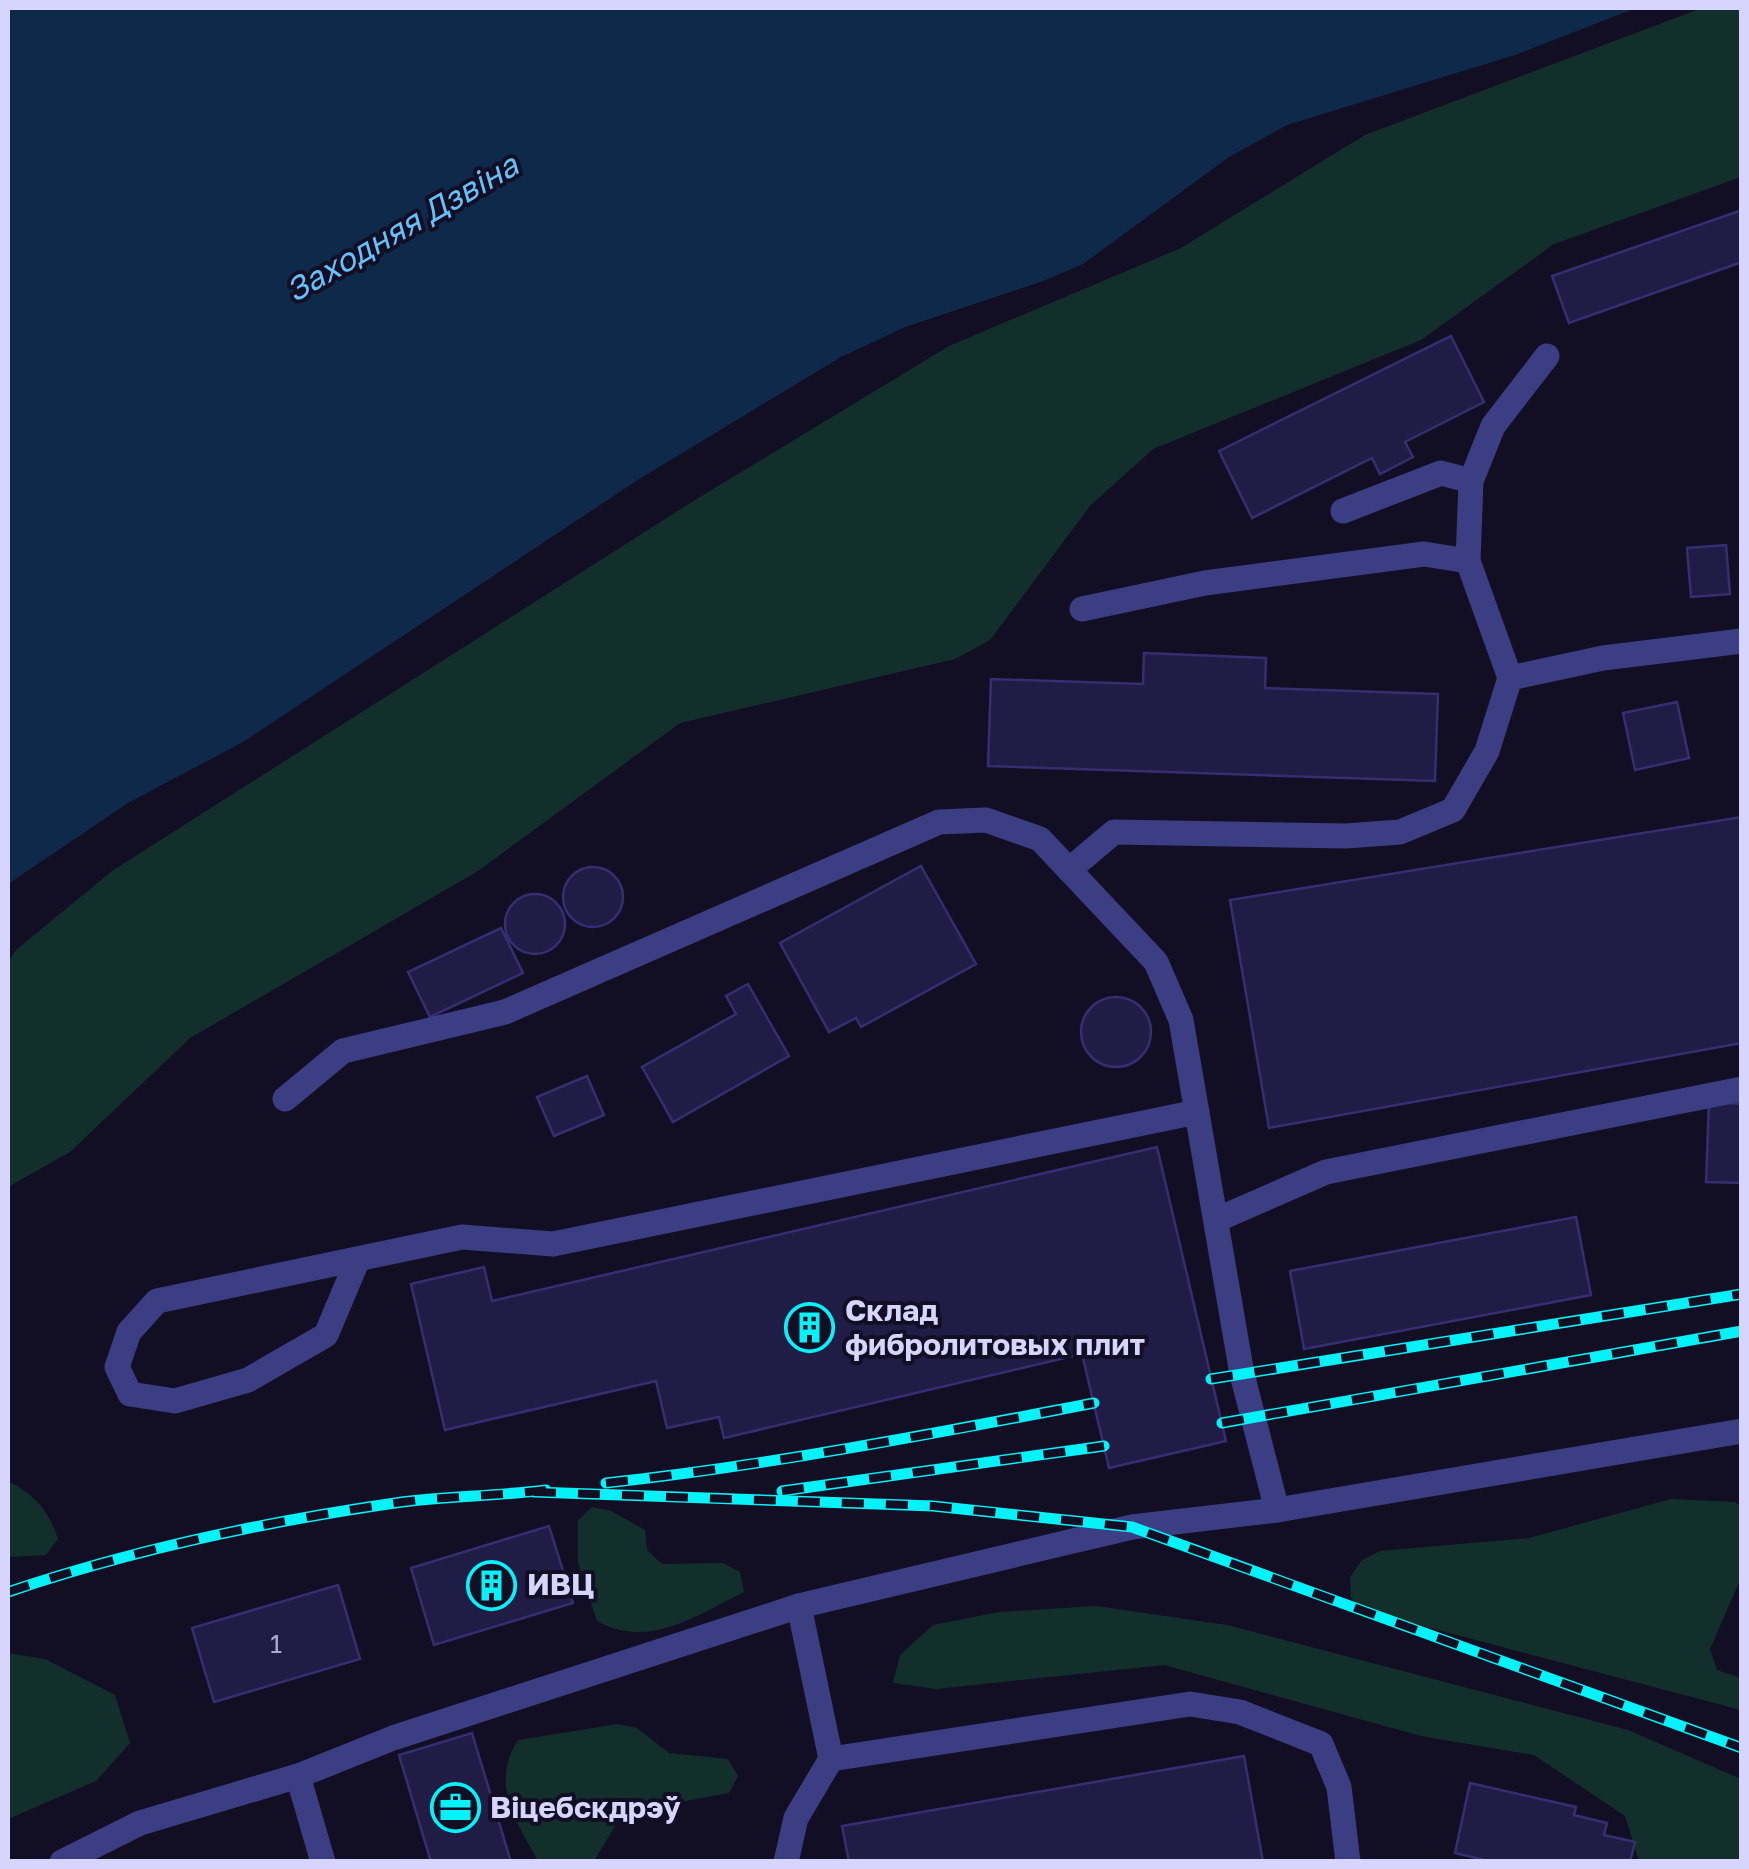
<svg xmlns="http://www.w3.org/2000/svg" width="1749" height="1869" viewBox="0 0 1749 1869" font-family="'Golos Text',sans-serif">
<style>
.green{fill:#132f2c}
.water{fill:#0f294a}
.building{fill:#211c46;stroke:#372e71;stroke-width:2.5}
.lines{fill:none;stroke-linecap:round;stroke-linejoin:round}
.minor{stroke:#3c3e83;stroke-width:25}
.rail-casing{stroke:#05f2f9;stroke-width:11}
.rail{stroke:#120f25;stroke-width:8;stroke-dasharray:22;stroke-linecap:butt}
.labels{text-anchor:middle;stroke-width:8;stroke-linejoin:round;paint-order:stroke}
.number-label{font-size:25px;fill:#aaa7d0}
.poi-label{font-size:30px;font-weight:bold;fill:#d7d5fe;stroke:#120f25;text-anchor:start}
.water-label{font-size:32px;font-style:italic;fill:#65c1fc;stroke:#120f25}
</style>
<rect width="100%" height="100%" fill="#120f25"/>
<g class="green">
<path d="M 1702,8 L 1741,8 L 1741,177 L 1554,244 L 1421,340 L 1153,449 L 1090,506 L 990,640 L 955,659 L 680,723 L 478,871 L 190,1038 L 70,1152 L 8,1187 L 8,962 L 16,950 L 112,871 L 695,500 L 949,346 L 1181,248 L 1365,135 Z"/>
<path d="M 8,1481 C 33,1493 50,1512 58,1539 L 46,1555 L 8,1557 Z"/>
<path d="M 1671,1499 L 1735,1502 L 1741,1506 L 1741,1578 L 1710,1649 L 1717,1670 L 1741,1678 L 1741,1710 L 1366,1611 L 1351,1598 L 1350,1577 L 1362,1560 L 1380,1551 L 1529,1538 Z"/>
<path d="M 592,1507 L 611,1511 L 645,1530 L 647,1550 L 662,1564 L 723,1563 L 740,1572 L 744,1592 C 697,1615 649,1650 597,1621 L 578,1563 L 578,1520 Z"/>
<path d="M 1096,1606 L 1227,1625 L 1628,1730 L 1741,1779 L 1741,1861 L 1639,1861 L 1625,1816 L 1534,1755 L 1421,1736 L 1164,1665 L 936,1689 L 893,1683 L 900,1655 L 933,1625 L 999,1612 Z"/>
<path d="M 8,1653 L 45,1659 L 115,1695 L 130,1743 L 96,1781 L 8,1819 Z"/>
<path d="M 618,1724 L 637,1728 L 669,1753 L 728,1759 L 738,1776 L 729,1793 L 648,1808 L 617,1823 L 594,1861 L 538,1861 C 516,1821 490,1784 518,1740 Z"/>
</g>
<path class="water" d="M 8,8 L 1636,8 L 1515,55 L 1287,125 L 1229,157 L 1083,264 L 1043,281 L 905,327 L 841,357 L 636,481 L 243,742 L 128,803 L 8,884 Z"/>
<g class="building">
<path d="M 1742,210 L 1742,262 L 1569,323 L 1552,276 Z"/>
<path d="M 1451,336 L 1484,402 L 1405,442 L 1413,457 L 1380,474 L 1372,458 L 1252,518 L 1219,451 Z"/>
<path d="M 1726,545 L 1730,594 L 1691,597 L 1687,548 Z"/>
<path d="M 1144,653 L 1266,658 L 1265,688 L 1438,694 L 1435,781 L 988,766 L 991,679 L 1143,684 Z"/>
<path d="M 1677,702 L 1689,758 L 1635,770 L 1623,713 Z"/>
<path d="M 1742,817 L 1742,1043 L 1269,1128 L 1230,900 Z"/>
<path d="M 921,866 L 976,964 L 861,1027 L 856,1018 L 829,1032 L 780,943 Z"/>
<circle cx="593" cy="897" r="30"/>
<circle cx="535" cy="924" r="30"/>
<path d="M 501,928 L 523,973 L 430,1017 L 408,972 Z"/>
<path d="M 748,984 L 789,1056 L 673,1122 L 642,1067 L 736,1014 L 726,996 Z"/>
<circle cx="1116" cy="1032" r="35"/>
<path d="M 587,1076 L 604,1115 L 554,1136 L 537,1097 Z"/>
<path d="M 1709,1102 L 1742,1104 L 1742,1183 L 1706,1182 Z"/>
<path d="M 1157,1147 L 1226,1441 L 1109,1468 L 1082,1354 L 724,1438 L 719,1417 L 667,1428 L 656,1381 L 445,1430 L 411,1284 L 484,1267 L 492,1301 Z"/>
<path d="M 1576,1217 L 1591,1295 L 1304,1349 L 1290,1271 Z"/>
<path d="M 549,1526 L 573,1603 L 434,1645 L 411,1568 Z"/>
<path d="M 338,1585 L 360,1659 L 214,1702 L 192,1628 Z"/>
<path d="M 472,1733 L 511,1862 L 431,1862 L 399,1755 Z"/>
<path d="M 1244,1756 L 1263,1862 L 849,1862 L 842,1826 Z"/>
<path d="M 1470,1783 L 1576,1807 L 1574,1815 L 1607,1823 L 1604,1835 L 1635,1842 L 1630,1862 L 1493,1862 L 1455,1853 Z"/>
</g>
<g class="lines">
<g class="minor">
<path d="M 1343,511 L 1441,473 L 1471,481"/>
<path d="M 1468,561 L 1471,481 L 1493,426 L 1547,356"/>
<path d="M 1082,609 L 1205,583 L 1424,554 L 1468,561 L 1510,678 L 1603,658 L 1742,641"/>
<path d="M 1069,870 L 1114,832 L 1346,836 L 1400,832 L 1453,810 L 1487,751 L 1510,678"/>
<path d="M 285,1099 L 343,1051 L 505,1012 L 939,822 L 986,820 L 1040,839 L 1156,962 L 1181,1020 L 1242,1374 L 1277,1510"/>
<path d="M 1216,1220 L 1326,1172 L 1742,1089"/>
<path d="M 358,1259 L 326,1335 L 248,1380 L 175,1401 L 130,1394 L 117,1367 L 129,1332 L 157,1301 L 462,1237 L 553,1244 L 1197,1112"/>
<path d="M 831,1759 L 1190,1704 L 1240,1712 L 1321,1744 L 1339,1787 L 1348,1862"/>
<path d="M 298,1776 L 323,1862"/>
<path d="M 62,1862 L 140,1823 L 298,1776 L 393,1738 L 799,1606 L 1132,1527 L 1277,1510 L 1742,1431"/>
<path d="M 786,1862 L 796,1818 L 831,1759 L 799,1606"/>
</g>
<defs>
<g id="rail">
<path d="M 1211,1379 L 1742,1294"/>
<path d="M 1222,1423 L 1742,1331"/>
<path d="M 606,1483 C 770,1465 932,1434 1094,1403"/>
<path d="M 782,1491 L 1104,1446"/>
<path d="M 534,1492 L 933,1506 L 1132,1527 L 1742,1748"/>
<path d="M 8,1592 C 135,1549 268,1521 402,1502 C 449,1496 498,1496 546,1490"/>
</g>
</defs>
<use href="#rail" class="rail-casing"/>
<use href="#rail" class="rail"/>
</g>
<defs>
<symbol id="building-ring" viewBox="-11 -11 22 22"><circle r="9.5" fill="#120f25" stroke="#05f2f9" stroke-width="1.5"/><path d="M-4-6H4V6H1V3H-1V6H-4ZM-2.5-4.3h1.7v1.8h-1.7ZM.8-4.3h1.7v1.8H.8ZM-2.5-1h1.7V.8h-1.7ZM.8-1h1.7V.8H.8Z" fill="#05f2f9"/></symbol>
<symbol id="office-ring" viewBox="-11 -11 22 22"><circle r="9.5" fill="#120f25" stroke="#05f2f9" stroke-width="1.5"/><path d="M-6-3h4V-5.5h4V-3h4V5H-6ZM-1-4.5V-3h2v-1.5ZM-6 0V1H6V0Z" fill="#05f2f9"/></symbol>
</defs>
<g fill-rule="evenodd">
<use href="#building-ring" x="782" y="1300" width="55" height="55"/>
<use href="#building-ring" x="464" y="1558" width="55" height="55"/>
<use href="#office-ring" x="428" y="1780" width="55" height="55"/>
</g>
<g class="labels">
<g class="number-label">
<text x="276" y="1653">1</text>
</g>
<g class="poi-label">
<text x="845" y="1321">Склад<tspan x="845" dy="34">фибролитовых плит</tspan></text>
<text x="527" y="1595">ИВЦ</text>
<text x="490" y="1818">Віцебскдрэў</text>
</g>
<g class="water-label">
<text transform="translate(402 228) rotate(-30)" y="11">Заходняя Дзвіна</text>
</g>
</g>
<rect width="1749" height="1869" fill="none" stroke="#d7d5fe" stroke-width="20"/>
</svg>
